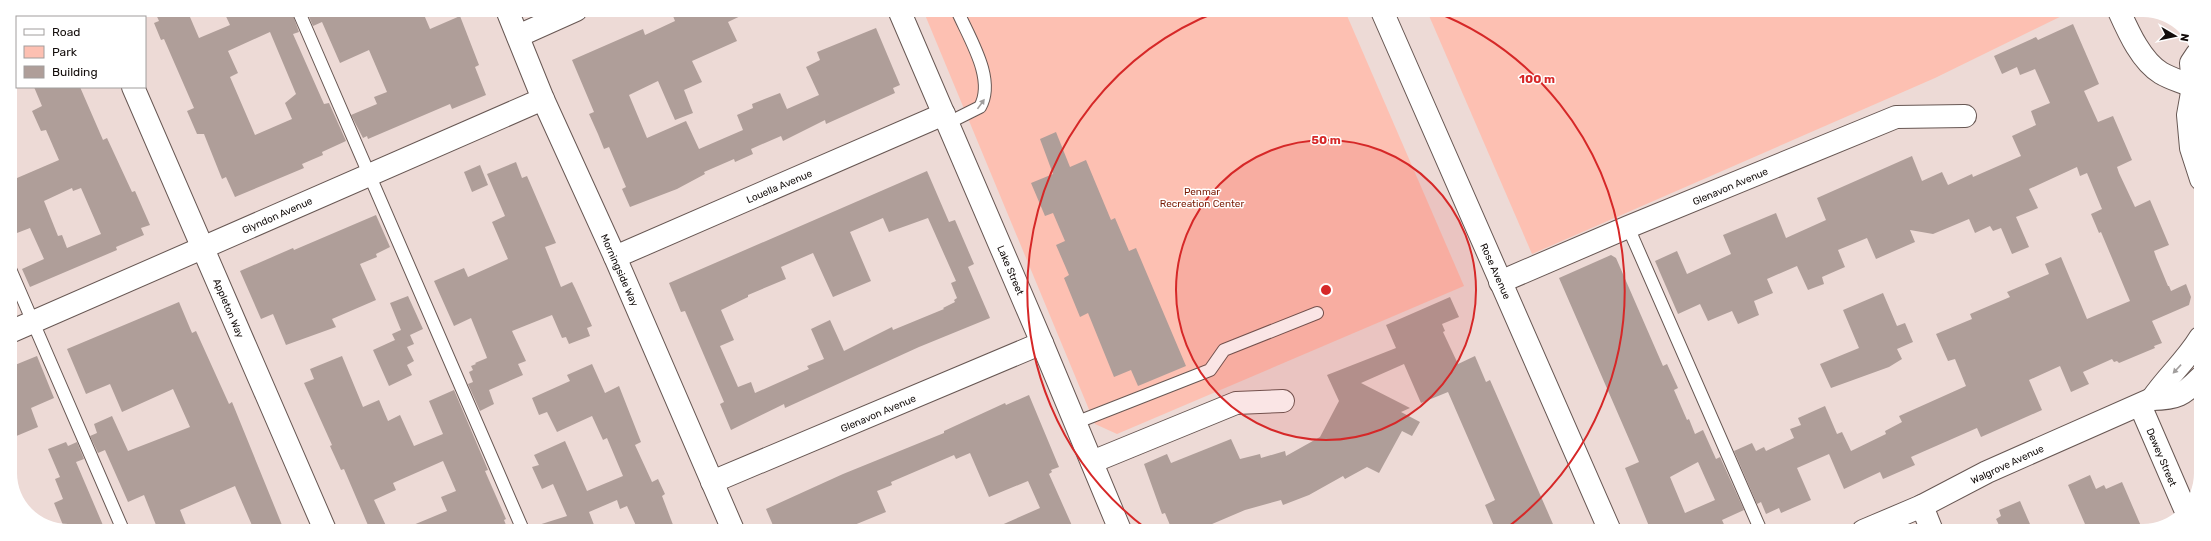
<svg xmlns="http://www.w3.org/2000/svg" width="2211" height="541" viewBox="0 0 2211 541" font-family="Rubik,sans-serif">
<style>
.green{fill:#fdc0b2}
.building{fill:#af9e99;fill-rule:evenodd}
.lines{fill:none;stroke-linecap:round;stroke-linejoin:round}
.service-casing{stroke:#675753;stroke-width:14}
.minor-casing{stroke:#675753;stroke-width:24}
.tertiary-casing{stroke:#675753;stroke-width:24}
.service{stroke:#fff;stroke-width:12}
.minor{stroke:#fff;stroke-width:22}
.tertiary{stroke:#fff;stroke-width:22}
.oneway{fill:#a19e9d}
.ring{fill:none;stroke:#d62828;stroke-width:2}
.labels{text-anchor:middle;stroke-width:3;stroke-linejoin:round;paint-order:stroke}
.street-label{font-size:10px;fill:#130d0b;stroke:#fff}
.park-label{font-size:10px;fill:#7a1b04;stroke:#fff}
.centre{fill:#d62828;stroke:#fff;stroke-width:2}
.ring-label{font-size:12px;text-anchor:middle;font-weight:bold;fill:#d62828;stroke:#fff;stroke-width:3;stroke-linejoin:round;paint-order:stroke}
</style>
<rect width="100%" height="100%" fill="#eddad6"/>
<g class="green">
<path d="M 923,10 L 1345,11 L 1464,286 L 1117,434 L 1095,424 Z"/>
<path d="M 1427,11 L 2072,11 L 1935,78 L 1532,254 Z"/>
</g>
<g class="building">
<path d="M 154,10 L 187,10 L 199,38 L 230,25 L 223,10 L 291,10 L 299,32 L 293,34 L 324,104 L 329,103 L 346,141 L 322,152 L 323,155 L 302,164 L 304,168 L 235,197 L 226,177 L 222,179 L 204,134 L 197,134 L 187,111 L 194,108 L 164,39 L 161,40 L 154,23 L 159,21 ZM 270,32 L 296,94 L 285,103 L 292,119 L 255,135 L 230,77 L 238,73 L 228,51 Z"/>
<path d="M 306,10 L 422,10 L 430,29 L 460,16 L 479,65 L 475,67 L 486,95 L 452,109 L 450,104 L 368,139 L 367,136 L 363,138 L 351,115 L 377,104 L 374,97 L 387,92 L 369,50 L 340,63 L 322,22 L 313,26 Z"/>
<path d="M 686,10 L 753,10 L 728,22 L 737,41 L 692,61 L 702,82 L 684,90 L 693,113 L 675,120 L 658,81 L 629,95 L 647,138 L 686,121 L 699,149 L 743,130 L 737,115 L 753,108 L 752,104 L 780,93 L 787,109 L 819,95 L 806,67 L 820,60 L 817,52 L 876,28 L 900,85 L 893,88 L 895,93 L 826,124 L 825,120 L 783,141 L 781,136 L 751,149 L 753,154 L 735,162 L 734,159 L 704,172 L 705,174 L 677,189 L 630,207 L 622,189 L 626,187 L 609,147 L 604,149 L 598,134 L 589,114 L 594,112 L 572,60 L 643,29 L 645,35 L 675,21 L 673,16 Z"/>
<path d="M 2073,24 L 2099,84 L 2084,91 L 2098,122 L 2113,116 L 2132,160 L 2117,167 L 2119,173 L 2135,207 L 2150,200 L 2169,245 L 2154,251 L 2156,257 L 2168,286 L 2169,286 L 2171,291 L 2186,284 L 2191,297 L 2189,305 L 2152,321 L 2162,343 L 2154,346 L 2155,348 L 2119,363 L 2117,361 L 2114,362 L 2112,359 L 2083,372 L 2089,384 L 2071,392 L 2060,366 L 2029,380 L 2042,410 L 1981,437 L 1977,428 L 1911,457 L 1915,465 L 1883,479 L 1880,472 L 1844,489 L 1829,454 L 1797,468 L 1811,500 L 1781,513 L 1779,508 L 1766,514 L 1761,502 L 1757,504 L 1734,451 L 1752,443 L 1756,451 L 1764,447 L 1766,451 L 1794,438 L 1790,429 L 1801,425 L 1798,418 L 1825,406 L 1837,434 L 1842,432 L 1851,451 L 1886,434 L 1885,431 L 1902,422 L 1899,416 L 1966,386 L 1955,359 L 1948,361 L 1936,334 L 1972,319 L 1970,314 L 2010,297 L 2007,292 L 2049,274 L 2045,264 L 2061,257 L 2087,319 L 2130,301 L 2101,232 L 2099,233 L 2091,214 L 2102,209 L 2087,173 L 2080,176 L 2077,167 L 2029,189 L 2038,208 L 2016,217 L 2029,247 L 2012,254 L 2001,228 L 1993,231 L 1990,226 L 1975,233 L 1969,219 L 1933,234 L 1910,230 L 1915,242 L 1876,259 L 1867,238 L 1838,250 L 1845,267 L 1822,277 L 1824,284 L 1808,290 L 1797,266 L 1767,279 L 1773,293 L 1754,301 L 1759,315 L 1738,324 L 1732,311 L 1708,321 L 1700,304 L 1678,314 L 1655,261 L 1677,251 L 1687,274 L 1731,254 L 1723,235 L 1776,213 L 1786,238 L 1826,220 L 1817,198 L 1912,156 L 1922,181 L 1942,172 L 1948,185 L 1972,174 L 1973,177 L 2021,156 L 2012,136 L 2036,125 L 2031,111 L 2050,103 L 2035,69 L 2020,75 L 2017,67 L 2002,74 L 1994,56 L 2036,37 L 2038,40 Z"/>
<path d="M 34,87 L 80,87 L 103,140 L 107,138 L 132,192 L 135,191 L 150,225 L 141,228 L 144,235 L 116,247 L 117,250 L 30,287 L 22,269 L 44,259 L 30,228 L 17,233 L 10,216 L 10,181 L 59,160 L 46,130 L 41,131 L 32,111 L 42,106 ZM 72,188 L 73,191 L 81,188 L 101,234 L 67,248 L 62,235 L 58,236 L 44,201 Z"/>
<path d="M 1056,132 L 1070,167 L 1086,160 L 1111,220 L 1115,218 L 1129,251 L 1136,248 L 1186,366 L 1138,386 L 1131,370 L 1114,377 L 1088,313 L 1080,317 L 1064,278 L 1069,275 L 1056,245 L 1065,241 L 1053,213 L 1045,216 L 1031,183 L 1053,174 L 1040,139 Z"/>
<path d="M 516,162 L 522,178 L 527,176 L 556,243 L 545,247 L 561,287 L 572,282 L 575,288 L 592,326 L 587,328 L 590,336 L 569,344 L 566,337 L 562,338 L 552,315 L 512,331 L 526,361 L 518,364 L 523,375 L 489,390 L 494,404 L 480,411 L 468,384 L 473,382 L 469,372 L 473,370 L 471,366 L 476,364 L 475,363 L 487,358 L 486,355 L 471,318 L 454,326 L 434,281 L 464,268 L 468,277 L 508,259 L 492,222 L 505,216 L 487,174 Z"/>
<path d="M 480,165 L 488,185 L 472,192 L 464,172 Z"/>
<path d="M 927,171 L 949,222 L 955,220 L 974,264 L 968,267 L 990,318 L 919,347 L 785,408 L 784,404 L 731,430 L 720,404 L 724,402 L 685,311 L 681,312 L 669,283 ZM 883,218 L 889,232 L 928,218 L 956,281 L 951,283 L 957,298 L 954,300 L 955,302 L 943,308 L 944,309 L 893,330 L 892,327 L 844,351 L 830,320 L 811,329 L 824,359 L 807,366 L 809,369 L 755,393 L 751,382 L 738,387 L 720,346 L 734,340 L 721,310 L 748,297 L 748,295 L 786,279 L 781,267 L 813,253 L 833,297 L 871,281 L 850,232 Z"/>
<path d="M 376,215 L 390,247 L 376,254 L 377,257 L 360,264 L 376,300 L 332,319 L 336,327 L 286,345 L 273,314 L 261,319 L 240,271 L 293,248 L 294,250 Z"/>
<path d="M 1611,255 L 1616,258 L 1663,366 L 1667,364 L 1678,388 L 1674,390 L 1687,420 L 1689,419 L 1695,434 L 1703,430 L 1716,459 L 1720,457 L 1744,510 L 1722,520 L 1727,531 L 1651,531 L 1625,468 L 1639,462 L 1559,278 ZM 1698,462 L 1715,500 L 1685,513 L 1670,477 Z"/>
<path d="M 1883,293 L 1897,326 L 1905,323 L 1913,342 L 1897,349 L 1902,359 L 1889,367 L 1831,388 L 1820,364 L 1859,348 L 1843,310 Z"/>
<path d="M 408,296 L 423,329 L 410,335 L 414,344 L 407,347 L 414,361 L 407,365 L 412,375 L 389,386 L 373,350 L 395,340 L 392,334 L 401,330 L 390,303 Z"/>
<path d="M 1450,297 L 1459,317 L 1442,324 L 1445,331 L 1443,332 L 1458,364 L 1475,356 L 1486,382 L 1490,380 L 1556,531 L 1496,531 L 1485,505 L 1495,500 L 1448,392 L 1421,403 L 1404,364 L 1361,383 L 1410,408 L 1401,412 L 1420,422 L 1412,436 L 1402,431 L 1379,473 L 1367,467 L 1345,479 L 1343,476 L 1309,495 L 1283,505 L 1281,500 L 1245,510 L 1198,530 L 1172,530 L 1165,513 L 1162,514 L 1144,464 L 1167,454 L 1171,463 L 1231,439 L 1240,459 L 1260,454 L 1261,458 L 1285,451 L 1286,456 L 1320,437 L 1339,401 L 1327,375 L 1396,348 L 1386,325 Z"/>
<path d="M 179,302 L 192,333 L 196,331 L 229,404 L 232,402 L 284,530 L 254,530 L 235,486 L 180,510 L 188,530 L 158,530 L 144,495 L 128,502 L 105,450 L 98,453 L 90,436 L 97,433 L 94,424 L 112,416 L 128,451 L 190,427 L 173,389 L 122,412 L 110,384 L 86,394 L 67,349 Z"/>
<path d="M 37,356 L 54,398 L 31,408 L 38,427 L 14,437 L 10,428 L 10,367 Z"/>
<path d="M 342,356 L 363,407 L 379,400 L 388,421 L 400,415 L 414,446 L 443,434 L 429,401 L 454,390 L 488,470 L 485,471 L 506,519 L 504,520 L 508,530 L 401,530 L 447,511 L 441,497 L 456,491 L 443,461 L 393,483 L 396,490 L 374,500 L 388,530 L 370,530 L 344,469 L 341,470 L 330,446 L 332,445 L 304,383 L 314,379 L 310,369 Z"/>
<path d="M 592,364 L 605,393 L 619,386 L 641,442 L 635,445 L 652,482 L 658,479 L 665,494 L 662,496 L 675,530 L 638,530 L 627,506 L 620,509 L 617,500 L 589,512 L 596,530 L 533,530 L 532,527 L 567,516 L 553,484 L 542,489 L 532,467 L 539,465 L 534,455 L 565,441 L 587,491 L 623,476 L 607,438 L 603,440 L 592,416 L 557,432 L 547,412 L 539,415 L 532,398 L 570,381 L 567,375 Z"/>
<path d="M 1029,395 L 1059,467 L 1051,470 L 1052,472 L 1049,474 L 1074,530 L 990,530 L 1040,508 L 1028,481 L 989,497 L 970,453 L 956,459 L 954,455 L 891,482 L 892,485 L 877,491 L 886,512 L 842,530 L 824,530 L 821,524 L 805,530 L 775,530 L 766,509 L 843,474 L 944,433 L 944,431 L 1005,403 L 1006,405 Z"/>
<path d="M 66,442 L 68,446 L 77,442 L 84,459 L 76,462 L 105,530 L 65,530 L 54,503 L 63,499 L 55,479 L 60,477 L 48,449 Z"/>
<path d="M 2090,475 L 2096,489 L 2104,485 L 2106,489 L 2122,482 L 2141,526 L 2128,531 L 2088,531 L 2068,485 Z"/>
<path d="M 2020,501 L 2033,531 L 2002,531 L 1996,519 L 2001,516 L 1999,510 Z"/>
</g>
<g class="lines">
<defs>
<g id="service">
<path d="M 298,10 L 523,530"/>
<path d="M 948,123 L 980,107 C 996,79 969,38 957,10"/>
<path d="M 1628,227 L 1761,531"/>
<path d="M 10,269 L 123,530"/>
<path d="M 1075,423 L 1210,370 L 1224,350 L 1317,313"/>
</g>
<g id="minor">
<path d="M 99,10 L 102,17"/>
<path d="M 507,10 L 543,99 L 615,257 L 733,530"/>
<path d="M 2119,11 C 2128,31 2141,61 2161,73 C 2171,79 2183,82 2193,87"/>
<path d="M 518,36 L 576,10"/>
<path d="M 133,87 L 325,530"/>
<path d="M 615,257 L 944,114"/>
<path d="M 1500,282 L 1628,227 L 1896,117 L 1965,116"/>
<path d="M 10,332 L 543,99"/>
<path d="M 2140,405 L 2185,509"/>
<path d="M 1092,462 L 1236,403 L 1283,401"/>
<path d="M 712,482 L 1042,343"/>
<path d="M 1922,506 L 1932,531"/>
</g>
<g id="tertiary">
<path d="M 899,10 L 1042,343 L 1120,530"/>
<path d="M 1382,11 L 1610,531"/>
<path d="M 2197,54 L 2191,63 L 2193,87 L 2188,115 L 2191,148 L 2201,179"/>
<path d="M 2152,399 C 2167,377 2186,361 2200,338"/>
<path d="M 1863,531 L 1922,506 L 1987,472 L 2152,399 C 2177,399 2183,395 2200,378"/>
</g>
</defs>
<use href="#service" class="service-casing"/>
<use href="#minor" class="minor-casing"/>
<use href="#tertiary" class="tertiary-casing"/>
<use href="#service" class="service"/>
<use href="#minor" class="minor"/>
<use href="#tertiary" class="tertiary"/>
</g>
<defs><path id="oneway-solid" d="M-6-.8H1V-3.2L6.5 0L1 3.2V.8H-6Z"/></defs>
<g class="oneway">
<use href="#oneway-solid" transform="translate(981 104) rotate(-54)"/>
<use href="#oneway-solid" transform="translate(2177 369) rotate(133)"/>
</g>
<circle cx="1326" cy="290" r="150" fill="#d62828" fill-opacity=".12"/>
<g class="ring">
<circle cx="1326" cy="290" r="150"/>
<path d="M1148 530A299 299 0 0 1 1219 11M1433 11A299 299 0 0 1 1504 530"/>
</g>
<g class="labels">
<g class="street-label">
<text transform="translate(779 186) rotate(-23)" y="4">Louella Avenue</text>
<text transform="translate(1730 186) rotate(-23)" y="4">Glenavon Avenue</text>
<text transform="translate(277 215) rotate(-24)" y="4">Glyndon Avenue</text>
<text transform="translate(620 270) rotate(66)" y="4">Morningside Way</text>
<text transform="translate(1011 270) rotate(67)" y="4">Lake Street</text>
<text transform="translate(1496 271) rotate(66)" y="4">Rose Avenue</text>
<text transform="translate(229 308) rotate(67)" y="4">Appleton Way</text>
<text transform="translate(878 413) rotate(-23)" y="4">Glenavon Avenue</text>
<text transform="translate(2162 457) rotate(67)" y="4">Dewey Street</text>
<text transform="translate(2007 464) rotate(-25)" y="4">Walgrove Avenue</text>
</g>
<g class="park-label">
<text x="1202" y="195">Penmar<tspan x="1202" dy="12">Recreation Center</tspan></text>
</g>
</g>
<path d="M0 0H2211V541H0ZM68 17H2143A51 51 0 0 1 2194 68V473A51 51 0 0 1 2143 524H68A51 51 0 0 1 17 473V68A51 51 0 0 1 68 17Z" fill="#fff" fill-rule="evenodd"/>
<circle cx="1326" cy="290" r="6" class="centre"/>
<g class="ring-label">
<text x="1537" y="83">100 m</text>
<text x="1326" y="144">50 m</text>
</g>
<rect x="16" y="16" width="130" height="72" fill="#ffffff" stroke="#a19e9d"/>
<rect x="24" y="29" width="20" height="6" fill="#ffffff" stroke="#a19e9d"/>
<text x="52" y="36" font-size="12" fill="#130d0b">Road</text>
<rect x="24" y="46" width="20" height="12" fill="#fdc0b2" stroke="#a19e9d"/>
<text x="52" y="56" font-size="12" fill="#130d0b">Park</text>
<rect x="24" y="66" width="20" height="12" fill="#af9e99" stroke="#a19e9d"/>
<text x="52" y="76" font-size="12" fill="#130d0b">Building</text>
<g transform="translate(2175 36) rotate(99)" stroke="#ffffff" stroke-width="3" paint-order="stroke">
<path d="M0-3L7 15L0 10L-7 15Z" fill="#130d0b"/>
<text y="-6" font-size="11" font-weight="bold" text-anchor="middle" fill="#130d0b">N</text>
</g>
</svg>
